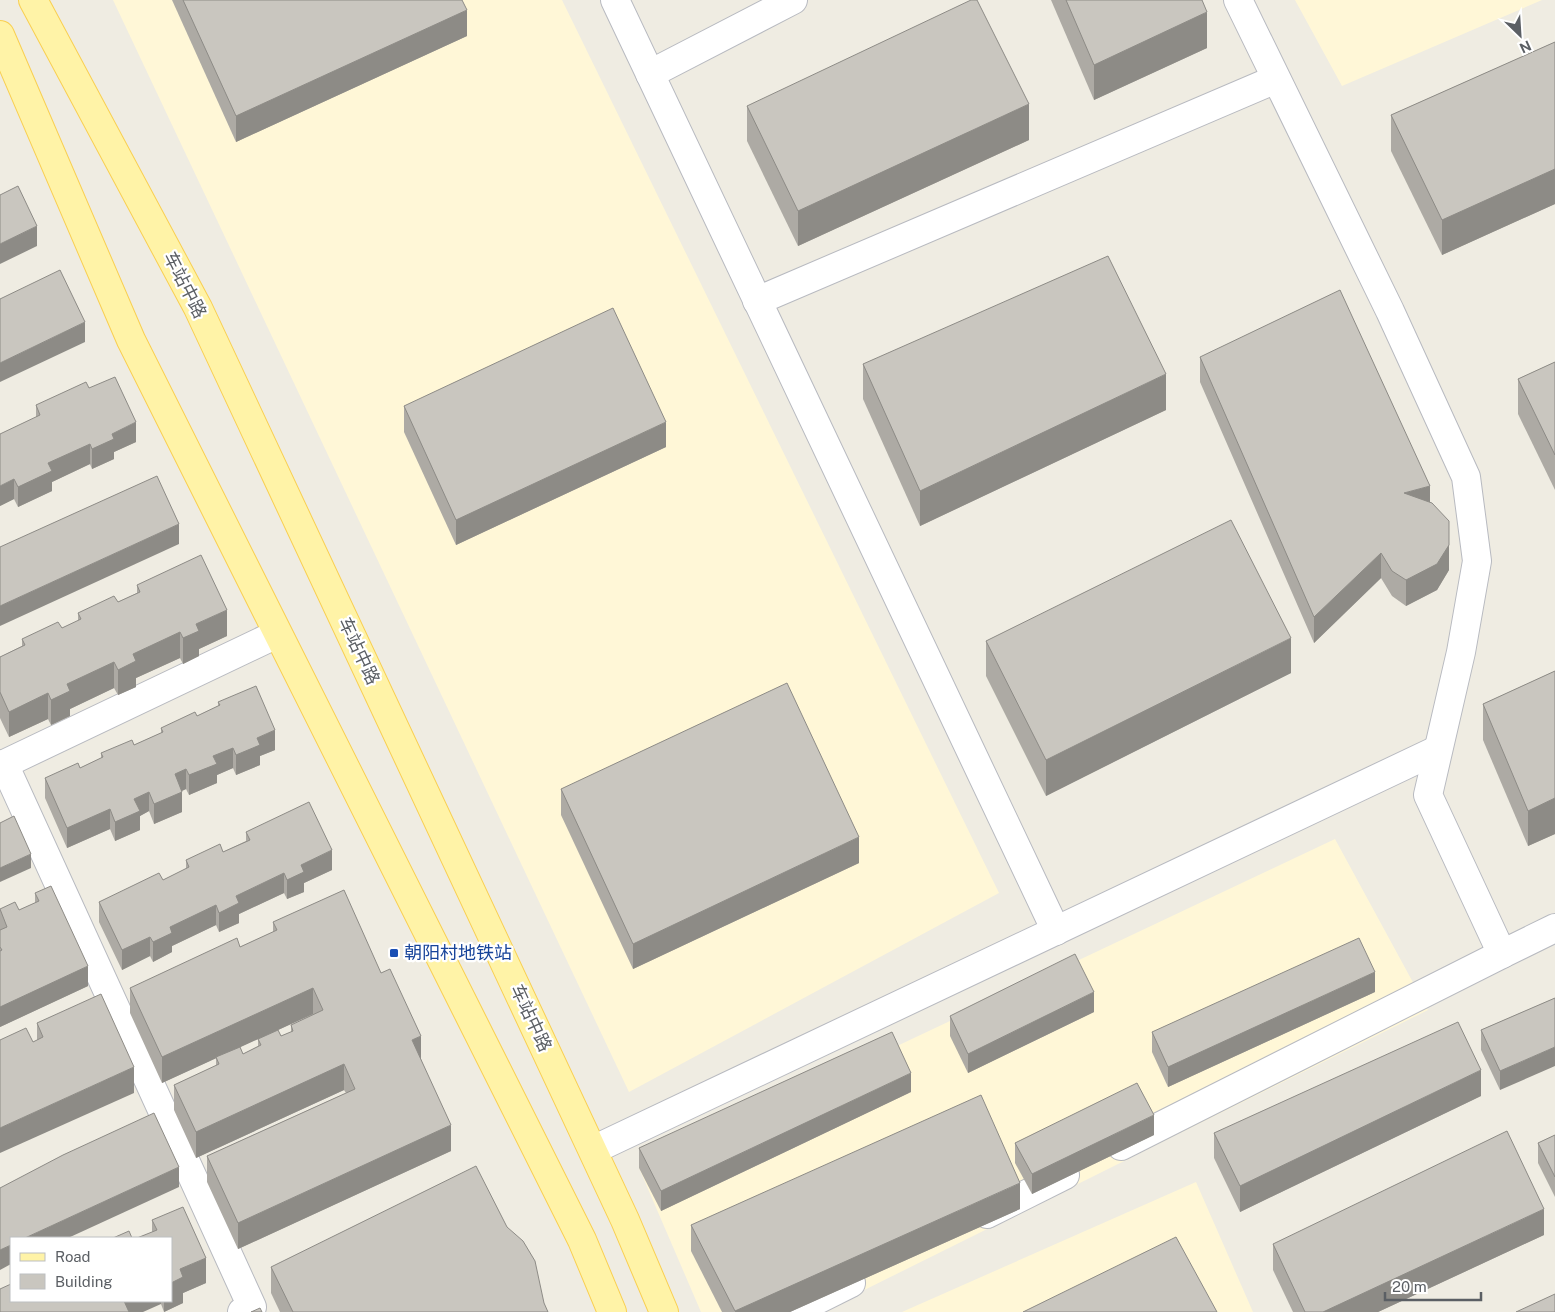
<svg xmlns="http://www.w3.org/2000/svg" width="1555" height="1312" viewBox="0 0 1555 1312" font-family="'Public Sans','Noto Sans SC',sans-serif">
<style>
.commercial{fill:#fff7d7}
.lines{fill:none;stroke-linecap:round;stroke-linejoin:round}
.minor-casing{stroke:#b8bac0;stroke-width:30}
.major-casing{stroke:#f9cf51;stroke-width:30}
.minor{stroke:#fff;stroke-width:28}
.major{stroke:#fff3a7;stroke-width:28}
.wall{fill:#adaaa4;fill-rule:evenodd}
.shaded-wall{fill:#8d8b86}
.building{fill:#c9c6bf;stroke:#8d8b86}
.transit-dot{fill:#1a4fb4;stroke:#fff;stroke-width:2}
.labels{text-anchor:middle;stroke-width:4.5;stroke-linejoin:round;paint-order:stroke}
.street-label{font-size:18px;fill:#5b5f64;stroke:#fff}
.transit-label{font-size:18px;fill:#164399;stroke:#fff;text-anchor:start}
</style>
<rect width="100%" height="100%" fill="#efece2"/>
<g class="commercial">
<path d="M 113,0 L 562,0 L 999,893 L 629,1092 Z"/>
<path d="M 1295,0 L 1542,0 L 1342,86 Z"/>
<path d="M 1335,839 L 1428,1010 L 820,1312 L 701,1312 L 639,1168 Z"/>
<path d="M 1196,1182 L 1253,1312 L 902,1312 Z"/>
</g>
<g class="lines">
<defs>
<g id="minor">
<path d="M 615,0 L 1056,931"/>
<path d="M 1238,0 L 1390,311 L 1466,477 L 1477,561 L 1461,652 L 1428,795 L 1502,954 L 1555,928"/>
<path d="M 650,74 L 793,0"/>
<path d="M 757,301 L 1276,79"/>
<path d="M 4,764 L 252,1307 L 242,1312"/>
<path d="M 0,766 L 277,634"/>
<path d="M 1121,1146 L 1502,954"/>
<path d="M 593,1150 L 1437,750"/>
<path d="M 987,1214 L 1065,1175"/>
<path d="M 793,1312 L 851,1283"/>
</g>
<g id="major">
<path d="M 33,0 L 198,308 L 625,1220 L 664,1312"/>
<path d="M 0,35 L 131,340 L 582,1240 L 612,1312"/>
</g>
</defs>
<use href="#minor" class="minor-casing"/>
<use href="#major" class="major-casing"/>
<use href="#minor" class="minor"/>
<use href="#major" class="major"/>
</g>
<g class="wall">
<path d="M 172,0 L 462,0 L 467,36 L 236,142 Z"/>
<path d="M 1051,0 L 1202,0 L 1207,48 L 1094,100 Z"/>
<path d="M 1555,42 L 1555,204 L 1442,255 L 1391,151 L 1391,115 Z"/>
<path d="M 747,106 L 1029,140 L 798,246 L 747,141 Z"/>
<path d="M 1200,357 L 1449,570 L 1437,590 L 1406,606 L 1392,596 L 1381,578 L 1314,643 L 1200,382 Z"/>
<path d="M 1555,362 L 1555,490 L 1518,414 L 1518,379 Z"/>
<path d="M 863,364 L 1166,410 L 920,526 L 863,399 Z"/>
<path d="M 89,388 L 136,442 L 114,452 L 114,459 L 92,469 L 90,464 L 52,482 L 52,491 L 18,507 L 14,499 L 0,506 L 36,417 L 36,405 Z"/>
<path d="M 404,406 L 666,447 L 456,545 L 404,432 Z"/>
<path d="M 137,585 L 227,636 L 199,649 L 199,656 L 183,664 L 180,658 L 136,678 L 136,687 L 118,695 L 114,688 L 70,709 L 70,716 L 51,725 L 48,719 L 9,737 L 0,718 L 0,657 L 22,646 L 22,639 L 62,628 L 78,621 L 78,613 L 118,602 L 137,593 Z"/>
<path d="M 986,641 L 1291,673 L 1046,796 L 986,676 Z"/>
<path d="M 1555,671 L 1555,834 L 1528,846 L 1483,740 L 1483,704 Z"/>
<path d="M 218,702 L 275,750 L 260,756 L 260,765 L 236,775 L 233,768 L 217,775 L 217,783 L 189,795 L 186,789 L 182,791 L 182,812 L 154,824 L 149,811 L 140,816 L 140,830 L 115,841 L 110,829 L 67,848 L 45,798 L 45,778 L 80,768 L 101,758 L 101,753 L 134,745 L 161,733 L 161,728 L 197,716 L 218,706 Z"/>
<path d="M 561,789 L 859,863 L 633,969 L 561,815 Z"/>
<path d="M 246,832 L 332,870 L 304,883 L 304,892 L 287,899 L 284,893 L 239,914 L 239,923 L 219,932 L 216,925 L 172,946 L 172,952 L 153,962 L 150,956 L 122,970 L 99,922 L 99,902 L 163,880 L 186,869 L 186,860 L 223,852 L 246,841 Z"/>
<path d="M 35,893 L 88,986 L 0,1027 L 0,909 L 19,910 L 35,903 Z"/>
<path d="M 273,922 L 421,1059 L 451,1151 L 238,1249 L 207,1182 L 207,1156 L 346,1093 L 344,1090 L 196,1158 L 174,1110 L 174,1085 L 216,1066 L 216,1058 L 162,1083 L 130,1013 L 130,988 L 240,947 L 273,932 ZM 313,1014 L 291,1025 L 291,1032 L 281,1036 L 278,1030 ZM 270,1033 L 258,1039 L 258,1046 L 243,1054 L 240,1047 Z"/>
<path d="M 1375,992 L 1168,1087 L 1152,1052 L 1152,1032 Z"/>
<path d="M 1555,998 L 1500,1090 L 1481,1050 L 1481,1030 Z"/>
<path d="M 1094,1012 L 968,1073 L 950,1036 L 950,1016 Z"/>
<path d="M 37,1023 L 134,1093 L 33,1042 L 37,1040 Z"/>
<path d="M 911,1092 L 661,1211 L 639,1168 L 639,1148 Z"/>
<path d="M 1481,1096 L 1240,1212 L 1214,1158 L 1214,1133 Z"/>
<path d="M 1154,1135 L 1032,1194 L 1015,1163 L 1015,1143 Z"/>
<path d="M 1555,1135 L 1555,1197 L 1538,1163 L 1538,1143 Z"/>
<path d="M 1020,1209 L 790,1312 L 722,1312 L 691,1251 L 691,1225 Z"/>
<path d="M 152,1220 L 206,1283 L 183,1293 L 183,1303 L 164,1312 L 161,1304 L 11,1301 L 171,1301 L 152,1232 Z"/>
<path d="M 507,1227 L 548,1312 L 280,1312 L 271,1293 L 271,1267 Z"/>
<path d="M 1544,1235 L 1378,1312 L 1293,1312 L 1273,1270 L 1273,1244 Z"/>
</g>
<g class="shaded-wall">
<path d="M 467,10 L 467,36 L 236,142 L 236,116 Z"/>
<path d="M 1207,12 L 1207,48 L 1094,100 L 1094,65 Z"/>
<path d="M 1029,104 L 1029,140 L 798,246 L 798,211 Z"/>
<path d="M 1555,169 L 1555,204 L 1442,255 L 1442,220 Z"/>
<path d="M 37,226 L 37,246 L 0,264 L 0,244 Z"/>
<path d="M 85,322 L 85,342 L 0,382 L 0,363 Z"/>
<path d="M 1166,374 L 1166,410 L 920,526 L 920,491 Z"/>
<path d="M 136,422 L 136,442 L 114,452 L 114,459 L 92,469 L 92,449 L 112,434 Z"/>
<path d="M 666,422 L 666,447 L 456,545 L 456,520 Z"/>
<path d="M 90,444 L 90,464 L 52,482 L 52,491 L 18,507 L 18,487 L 48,463 Z"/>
<path d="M 14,479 L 14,499 L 0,506 L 0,486 Z"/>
<path d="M 1430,486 L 1430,511 L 1404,493 Z"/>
<path d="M 179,524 L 179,544 L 0,626 L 0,606 Z"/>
<path d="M 1449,545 L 1449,570 L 1437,590 L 1406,606 L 1406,580 Z"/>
<path d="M 1381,553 L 1381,578 L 1314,643 L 1314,617 Z"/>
<path d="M 227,610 L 227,636 L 199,649 L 199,656 L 183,664 L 183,638 L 196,624 Z"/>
<path d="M 180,632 L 180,658 L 136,678 L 136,687 L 118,695 L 118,670 L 133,654 Z"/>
<path d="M 1291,638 L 1291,673 L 1046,796 L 1046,760 Z"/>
<path d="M 114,662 L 114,688 L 70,709 L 70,716 L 51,725 L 51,700 L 67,684 Z"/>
<path d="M 48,693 L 48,719 L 9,737 L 9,712 Z"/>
<path d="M 275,730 L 275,750 L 260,756 L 260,765 L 236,775 L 236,755 L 257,738 Z"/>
<path d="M 233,748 L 233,768 L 217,775 L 217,783 L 189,795 L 189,775 L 213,756 Z"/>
<path d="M 186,769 L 186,789 L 175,794 L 175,774 Z"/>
<path d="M 149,792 L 149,811 L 140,816 L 140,830 L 115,841 L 115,822 L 134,799 Z"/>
<path d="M 182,792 L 182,812 L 154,824 L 154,804 Z"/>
<path d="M 1555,798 L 1555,834 L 1528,846 L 1528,811 Z"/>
<path d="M 110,809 L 110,829 L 67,848 L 67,828 Z"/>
<path d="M 859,837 L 859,863 L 633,969 L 633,944 Z"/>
<path d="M 332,850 L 332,870 L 304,883 L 304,892 L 287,899 L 287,880 L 301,865 Z"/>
<path d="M 31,854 L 31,868 L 0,882 L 0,868 Z"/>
<path d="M 284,873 L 284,893 L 239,914 L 239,923 L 219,932 L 219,913 L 236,896 Z"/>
<path d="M 216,905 L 216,925 L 172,946 L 172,952 L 153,962 L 153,942 L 170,927 Z"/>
<path d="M 150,937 L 150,956 L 122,970 L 122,950 Z"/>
<path d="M 88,966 L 88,986 L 0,1027 L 0,1007 Z"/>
<path d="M 1375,972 L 1375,992 L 1168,1087 L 1168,1067 Z"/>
<path d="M 313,988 L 313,1014 L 162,1083 L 162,1057 Z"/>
<path d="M 1094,992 L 1094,1012 L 968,1073 L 968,1054 Z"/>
<path d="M 421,1036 L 421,1062 L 412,1040 Z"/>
<path d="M 1555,1047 L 1555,1066 L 1500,1090 L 1500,1071 Z"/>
<path d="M 344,1064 L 344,1090 L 196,1158 L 196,1132 Z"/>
<path d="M 134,1067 L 134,1093 L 0,1153 L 0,1128 Z"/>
<path d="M 1481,1070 L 1481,1096 L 1240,1212 L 1240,1186 Z"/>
<path d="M 911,1073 L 911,1092 L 661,1211 L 661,1191 Z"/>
<path d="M 1154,1115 L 1154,1135 L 1032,1194 L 1032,1174 Z"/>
<path d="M 451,1125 L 451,1151 L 238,1249 L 238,1223 Z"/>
<path d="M 179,1167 L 179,1187 L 68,1238 L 25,1238 Z"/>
<path d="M 1020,1183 L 1020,1209 L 790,1312 L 735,1312 L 735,1311 Z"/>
<path d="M 1544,1209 L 1544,1235 L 1378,1312 L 1323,1312 Z"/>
<path d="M 11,1245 L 11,1264 L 0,1270 L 0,1250 Z"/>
<path d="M 206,1258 L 206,1283 L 183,1293 L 183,1303 L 164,1312 L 164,1301 L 171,1301 L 171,1283 L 180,1269 Z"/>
<path d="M 122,1301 L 161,1301 L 161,1304 L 143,1312 L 122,1312 Z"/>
</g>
<g class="building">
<path d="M 183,0 L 462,0 L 467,10 L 236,116 Z"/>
<path d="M 971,0 L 977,0 L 1029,104 L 798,211 L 747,106 Z"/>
<path d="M 1066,0 L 1202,0 L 1207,12 L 1094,65 Z"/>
<path d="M 1555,42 L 1555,169 L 1442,220 L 1391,115 Z"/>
<path d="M 18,186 L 37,226 L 0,244 L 0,195 Z"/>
<path d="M 1108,256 L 1166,374 L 920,491 L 863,364 Z"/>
<path d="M 60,270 L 85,322 L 0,363 L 0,299 Z"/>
<path d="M 1340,290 L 1430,486 L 1404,493 L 1432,503 L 1449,521 L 1449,545 L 1437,564 L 1406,580 L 1392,571 L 1381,553 L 1314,617 L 1200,357 Z"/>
<path d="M 613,308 L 666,422 L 456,520 L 404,406 Z"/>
<path d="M 1555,362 L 1555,455 L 1518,379 Z"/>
<path d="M 115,377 L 136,422 L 112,434 L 114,439 L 92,449 L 90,444 L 48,463 L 52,471 L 18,487 L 14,479 L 0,486 L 0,434 L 40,415 L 36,405 L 86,382 L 89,388 Z"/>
<path d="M 157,476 L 179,524 L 0,606 L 0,547 Z"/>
<path d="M 1231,520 L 1291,638 L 1046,760 L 986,641 Z"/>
<path d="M 201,555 L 227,610 L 196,624 L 199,631 L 183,638 L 180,632 L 133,654 L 136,661 L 118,670 L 114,662 L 67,684 L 70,691 L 51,700 L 48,693 L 9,712 L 0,692 L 0,657 L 25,645 L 22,639 L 58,622 L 62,628 L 81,619 L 78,613 L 114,596 L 118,602 L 140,592 L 137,585 Z"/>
<path d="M 1555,671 L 1555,798 L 1528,811 L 1483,704 Z"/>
<path d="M 787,683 L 859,837 L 633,944 L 561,789 Z"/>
<path d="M 256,686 L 275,730 L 257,738 L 260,745 L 236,755 L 233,748 L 213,756 L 217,764 L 189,775 L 186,769 L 175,774 L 182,792 L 154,804 L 149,792 L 134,799 L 140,811 L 115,822 L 110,809 L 67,828 L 45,778 L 78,763 L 80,768 L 103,757 L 101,753 L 132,740 L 134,745 L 163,732 L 161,728 L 195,712 L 197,716 L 220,705 L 218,702 Z"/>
<path d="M 309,802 L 332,850 L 301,865 L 304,872 L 287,880 L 284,873 L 236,896 L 239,903 L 219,913 L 216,905 L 170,927 L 172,933 L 153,942 L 150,937 L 122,950 L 99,902 L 159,873 L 163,880 L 189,867 L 186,860 L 220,844 L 223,852 L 250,840 L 246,832 Z"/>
<path d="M 14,816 L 31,854 L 0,868 L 0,823 Z"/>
<path d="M 51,886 L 88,966 L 0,1007 L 0,951 L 2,950 L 0,947 L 0,930 L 7,927 L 0,909 L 15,902 L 19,910 L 39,901 L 35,893 Z"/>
<path d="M 344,890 L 381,973 L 390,969 L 421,1036 L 412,1040 L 451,1125 L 238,1223 L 207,1156 L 355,1089 L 344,1064 L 196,1132 L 174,1085 L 219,1064 L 216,1057 L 240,1047 L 243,1054 L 261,1045 L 258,1039 L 278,1030 L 281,1036 L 293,1031 L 291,1025 L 323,1010 L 313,988 L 162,1057 L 130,988 L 237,938 L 240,947 L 277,930 L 273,922 Z"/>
<path d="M 1359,938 L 1375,972 L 1168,1067 L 1152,1032 Z"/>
<path d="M 1075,954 L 1094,992 L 968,1054 L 950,1016 Z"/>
<path d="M 101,994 L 134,1067 L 0,1128 L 0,1040 L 26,1028 L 33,1042 L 43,1037 L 37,1023 Z"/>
<path d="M 1555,998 L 1555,1047 L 1500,1071 L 1481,1030 Z"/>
<path d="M 1458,1022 L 1481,1070 L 1240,1186 L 1214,1133 Z"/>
<path d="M 892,1032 L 911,1073 L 661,1191 L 639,1148 Z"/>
<path d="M 1137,1083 L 1154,1115 L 1032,1174 L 1015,1143 Z"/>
<path d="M 981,1095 L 1020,1183 L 735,1311 L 691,1225 Z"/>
<path d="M 154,1113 L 179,1167 L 25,1238 L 11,1238 L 11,1245 L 0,1250 L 0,1188 L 63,1155 Z"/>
<path d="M 1507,1131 L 1544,1209 L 1323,1312 L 1305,1312 L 1273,1244 Z"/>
<path d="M 1555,1135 L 1555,1177 L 1538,1143 Z"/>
<path d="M 476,1166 L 507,1227 L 523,1241 L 535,1261 L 544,1303 L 548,1312 L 293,1312 L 271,1267 Z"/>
<path d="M 183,1207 L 206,1258 L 180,1269 L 183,1277 L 171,1283 L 171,1238 L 137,1238 L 157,1230 L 152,1220 Z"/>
<path d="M 129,1231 L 132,1238 L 113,1238 Z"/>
<path d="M 1176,1237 L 1217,1312 L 1023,1312 Z"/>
<path d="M 11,1284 L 11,1301 L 124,1301 L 129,1312 L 0,1312 L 0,1289 Z"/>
<path d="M 1555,1294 L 1555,1312 L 1516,1312 Z"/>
<path d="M 260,1308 L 262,1312 L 251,1312 Z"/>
</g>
<rect class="transit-dot" x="389" y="948" width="10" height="10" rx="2.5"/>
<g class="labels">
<g class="street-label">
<text transform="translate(185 285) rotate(63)" y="6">车站中路</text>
<text transform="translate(359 651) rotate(65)" y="6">车站中路</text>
<text transform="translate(531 1018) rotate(65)" y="6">车站中路</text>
</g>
<g class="transit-label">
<text x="404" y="959">朝阳村地铁站</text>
</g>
</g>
<rect x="10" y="1237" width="162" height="65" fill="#ffffff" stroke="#bdbfc1"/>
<rect x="20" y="1253" width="25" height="8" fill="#fff3a7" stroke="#bdbfc1"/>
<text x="55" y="1262" font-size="15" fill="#5b5f64">Road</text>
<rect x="20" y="1274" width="25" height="15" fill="#c9c6bf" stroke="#bdbfc1"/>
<text x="55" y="1287" font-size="15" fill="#5b5f64">Building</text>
<g transform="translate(1520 35) rotate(155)" stroke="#ffffff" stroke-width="4" paint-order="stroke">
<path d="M0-4L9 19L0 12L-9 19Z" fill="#5b5f64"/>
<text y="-8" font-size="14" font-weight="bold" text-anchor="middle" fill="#5b5f64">N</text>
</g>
<path d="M1385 1292v8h96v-8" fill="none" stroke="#5b5f64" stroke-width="2.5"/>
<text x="1392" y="1292" font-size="15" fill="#5b5f64" stroke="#ffffff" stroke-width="4" paint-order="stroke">20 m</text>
</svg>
